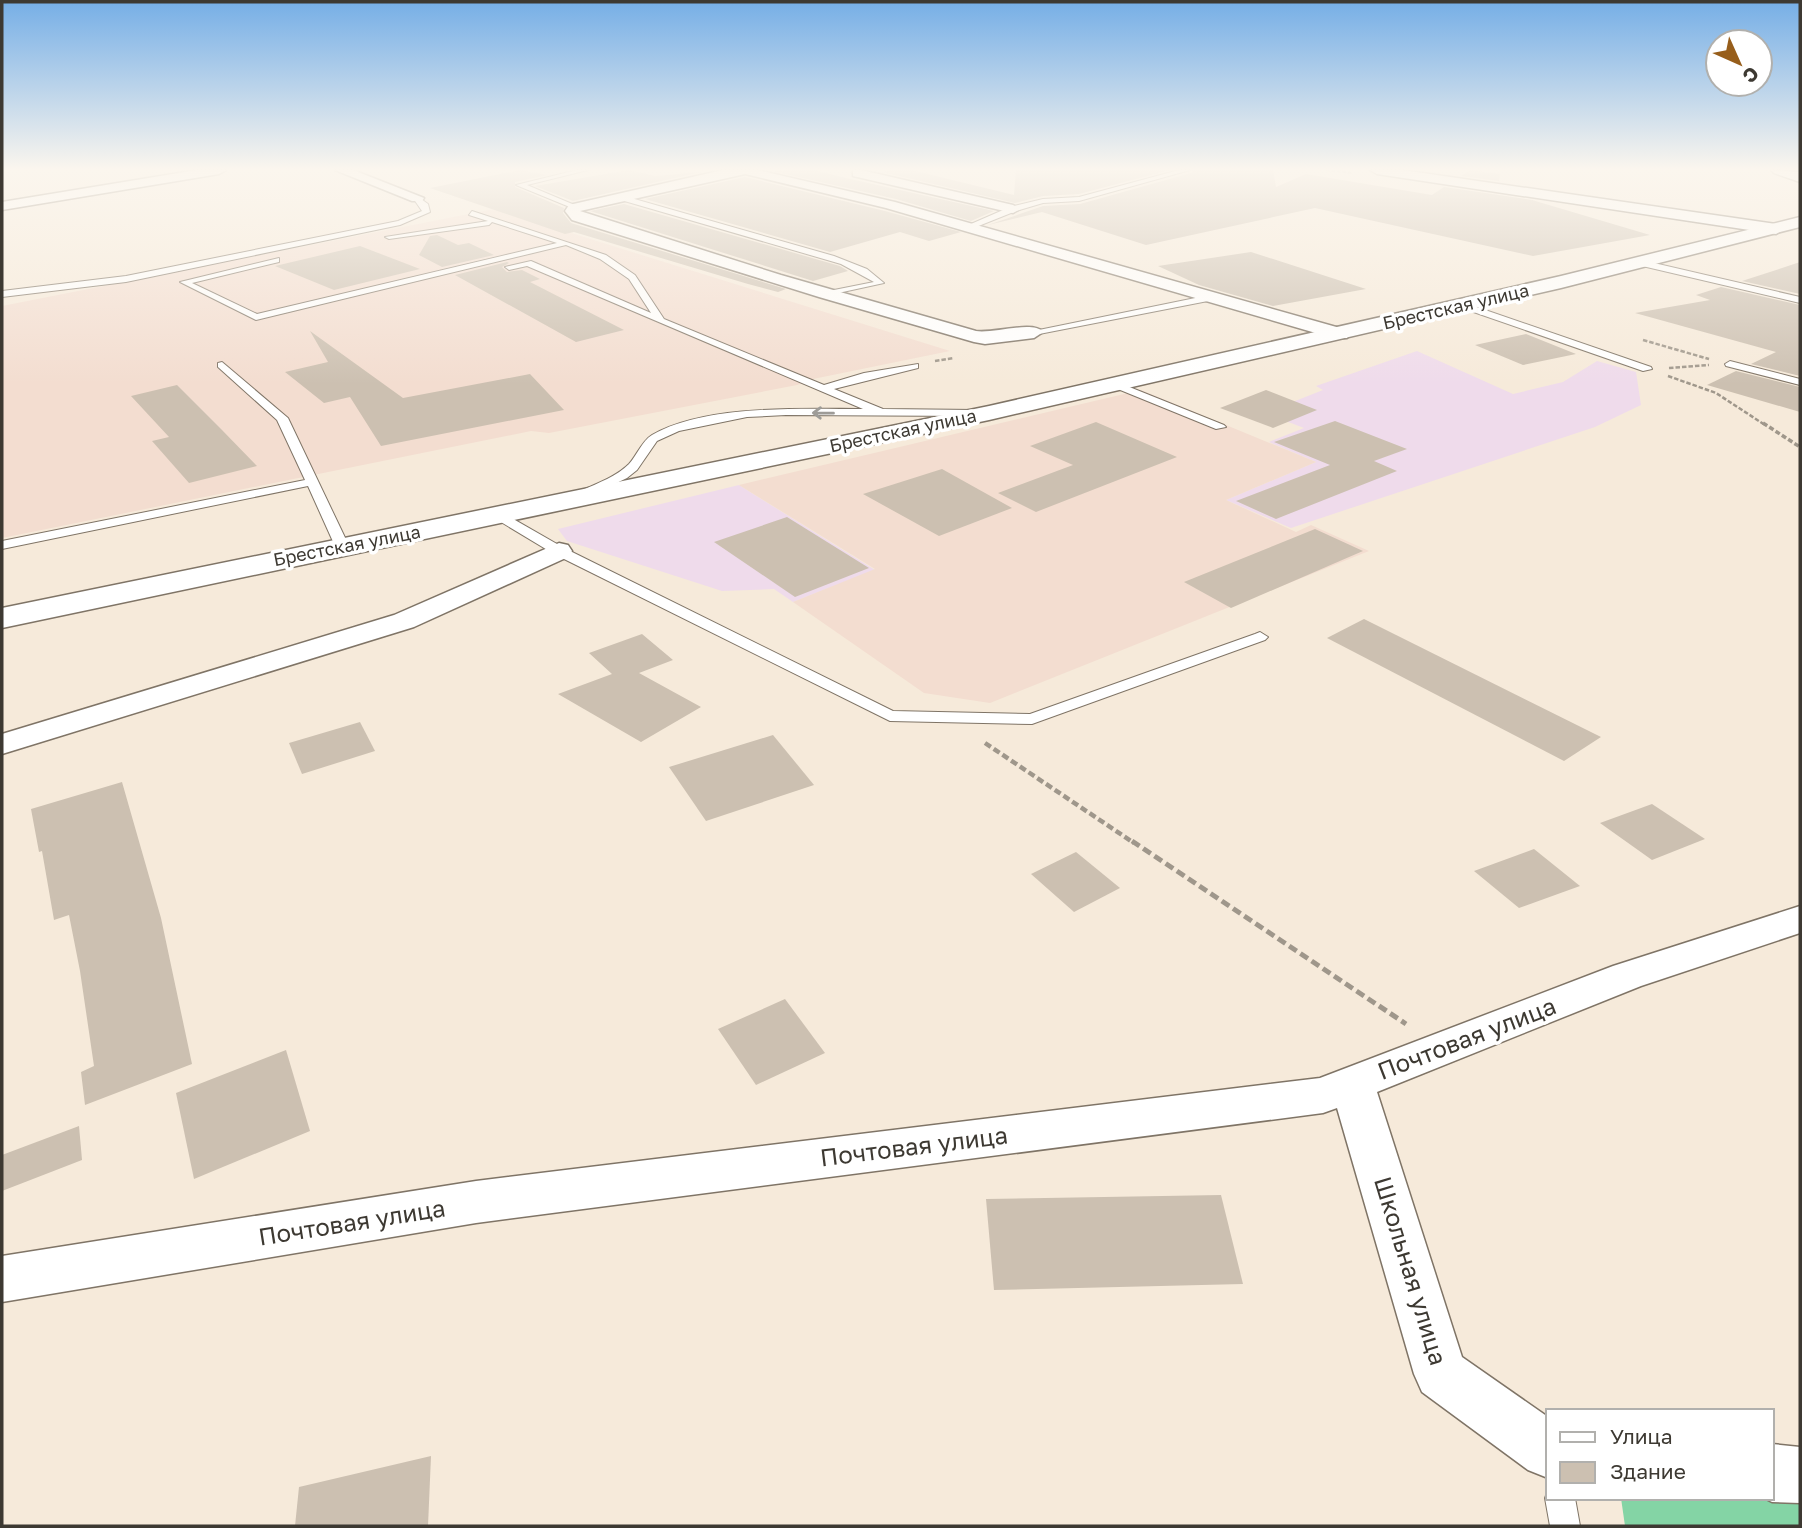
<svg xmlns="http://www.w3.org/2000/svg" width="1802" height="1528" viewBox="0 0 1802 1528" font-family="'Golos Text',sans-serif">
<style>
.commercial{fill:#efdbeb}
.industrial{fill:#f3ddd0}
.green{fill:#84d4a5}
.building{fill:#ccc0b1}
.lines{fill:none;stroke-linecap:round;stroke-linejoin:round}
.lane-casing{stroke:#7f7466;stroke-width:2}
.street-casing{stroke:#7f7466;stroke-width:3}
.secondary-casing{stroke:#7f7466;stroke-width:3}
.primary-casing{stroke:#7f7466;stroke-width:3}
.path-far4{stroke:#9f978b;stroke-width:2;stroke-dasharray:3.5 2;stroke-linecap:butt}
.path-far3{stroke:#9f978b;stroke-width:2.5;stroke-dasharray:4.5 2;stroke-linecap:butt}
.path-far2{stroke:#9f978b;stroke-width:3.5;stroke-dasharray:5 2.5;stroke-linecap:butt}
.path-far1{stroke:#9f978b;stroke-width:4.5;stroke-dasharray:7 3.5;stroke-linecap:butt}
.path{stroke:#9f978b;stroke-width:5;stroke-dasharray:9 4.5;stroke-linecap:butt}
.lane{fill:#fff;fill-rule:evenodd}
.street{fill:#fff;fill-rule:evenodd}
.secondary{fill:#fff;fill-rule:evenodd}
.primary{fill:#fff;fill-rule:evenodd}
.oneway{stroke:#9e9c98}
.labels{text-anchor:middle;stroke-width:7;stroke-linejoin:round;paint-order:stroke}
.far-street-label{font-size:18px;fill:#3d3932;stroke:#fff}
.near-street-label{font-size:24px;fill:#3d3932;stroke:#fff}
</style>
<rect width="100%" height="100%" fill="#f6eada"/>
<g class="commercial">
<path d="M 1417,351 L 1513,394 L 1563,382 L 1597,361 L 1636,372 L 1641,405 L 1595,427 L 1291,528 L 1226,500 L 1316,462 L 1269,442 L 1304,428 L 1265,413 L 1323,390 L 1316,386 Z"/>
<path d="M 739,485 L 875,570 L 793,602 L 774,589 L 722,591 L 567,541 L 558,529 Z"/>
</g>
<g class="industrial">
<path d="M 494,209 L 950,351 L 813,379 L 797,385 L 549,433 L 531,431 L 2,538 L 2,306 Z"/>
<path d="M 1141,390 L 1316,462 L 1226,500 L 1296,532 L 1311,525 L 1369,551 L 990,703 L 924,693 L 793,602 L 875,569 L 739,485 Z"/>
</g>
<path class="green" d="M 1772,1496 L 1800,1498 L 1800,1526 L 1625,1526 L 1621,1498 L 1772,1498 Z"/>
<g class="building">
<path d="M 520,170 L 547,175 L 515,182 L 515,187 L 564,208 L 563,213 L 571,223 L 786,289 L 778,292 L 748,284 L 574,232 L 565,234 L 430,188 Z"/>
<path d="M 629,170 L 655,176 L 701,172 L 573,201 L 535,186 Z"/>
<path d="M 814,170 L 846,178 L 994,211 L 971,221 L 896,199 L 772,171 Z"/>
<path d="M 894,170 L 911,170 L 1014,195 L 1016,170 L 1170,170 L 1079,194 L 1043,196 L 1015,203 L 882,172 Z"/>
<path d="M 1193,170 L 1273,170 L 1276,187 L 1306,174 L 1432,195 L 1444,187 L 1532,200 L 1650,235 L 1533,256 L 1315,208 L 1146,245 L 1042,212 L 988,225 L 1043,206 L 1080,204 L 1191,173 Z"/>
<path d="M 1470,170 L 1500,174 L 1499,181 L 1461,176 Z"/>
<path d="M 745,177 L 885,211 L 961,232 L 929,241 L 900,232 L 830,252 L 645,199 Z"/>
<path d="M 624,204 L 840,266 L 848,271 L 813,281 L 590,211 Z"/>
<path d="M 437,235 L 458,245 L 469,243 L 494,255 L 442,267 L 419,255 L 430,236 Z"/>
<path d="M 360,246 L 420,269 L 334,290 L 275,266 Z"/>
<path d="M 1251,252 L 1366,289 L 1273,306 L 1199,285 L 1158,266 Z"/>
<path d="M 507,262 L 509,263 L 502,267 L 507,272 L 522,270 L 540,279 L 530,282 L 624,330 L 576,342 L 455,275 Z"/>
<path d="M 1800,262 L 1800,294 L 1742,281 L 1782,268 Z"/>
<path d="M 1721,287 L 1800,305 L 1800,376 L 1751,364 L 1776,352 L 1635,313 L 1710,300 L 1696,295 Z"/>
<path d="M 310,331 L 403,398 L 530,374 L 564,410 L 381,446 L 350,397 L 324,403 L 285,372 L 328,362 Z"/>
<path d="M 1526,334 L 1576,354 L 1523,365 L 1475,345 Z"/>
<path d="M 1736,371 L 1800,387 L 1800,412 L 1707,385 Z"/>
<path d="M 177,385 L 222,430 L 257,466 L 189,483 L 152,441 L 169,437 L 131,396 Z"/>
<path d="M 1266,390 L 1317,410 L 1273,428 L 1220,408 Z"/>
<path d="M 1335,421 L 1407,449 L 1374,461 L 1397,471 L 1276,519 L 1236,501 L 1330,465 L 1274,442 Z"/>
<path d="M 1096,422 L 1177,457 L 1036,512 L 998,493 L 1073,465 L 1030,446 Z"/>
<path d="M 942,469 L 1012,508 L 939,536 L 863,494 Z"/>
<path d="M 787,517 L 869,568 L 795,597 L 714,542 Z"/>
<path d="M 1315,529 L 1363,551 L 1231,608 L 1184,582 Z"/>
<path d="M 1364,619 L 1601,737 L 1564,761 L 1327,638 Z"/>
<path d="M 642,634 L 673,660 L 639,673 L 701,707 L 641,742 L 558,694 L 612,674 L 589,653 Z"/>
<path d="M 360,722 L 375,751 L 302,774 L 289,743 Z"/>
<path d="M 773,735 L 814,785 L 706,821 L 669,767 Z"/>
<path d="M 122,782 L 161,918 L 192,1064 L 85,1105 L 81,1072 L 94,1066 L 80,971 L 69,915 L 54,920 L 42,851 L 39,852 L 31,809 Z"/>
<path d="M 1652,804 L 1705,839 L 1652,860 L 1600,823 Z"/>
<path d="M 1534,849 L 1580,886 L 1519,908 L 1474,871 Z"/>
<path d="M 1076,852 L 1120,888 L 1074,912 L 1031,874 Z"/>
<path d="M 785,999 L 825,1053 L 756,1085 L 718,1029 Z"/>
<path d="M 286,1050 L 310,1131 L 194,1179 L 176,1093 Z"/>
<path d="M 79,1126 L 82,1160 L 2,1191 L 2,1155 Z"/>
<path d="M 1221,1195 L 1243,1284 L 994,1290 L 986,1199 Z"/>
<path d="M 431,1456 L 428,1526 L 295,1526 L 299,1487 Z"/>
</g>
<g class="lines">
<defs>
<g id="lane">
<path d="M 577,170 L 588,170 L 527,185 L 577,206 L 577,210 L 516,185 Z"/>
<path d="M 1179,170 L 1190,170 L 1079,201 L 1043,203 L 1016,211 L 971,229 L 964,227 L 1010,207 L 1043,199 L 1079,197 Z"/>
<path d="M 417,196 L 428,204 L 430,212 L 400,225 L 126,282 L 2,297 L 2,291 L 126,276 L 398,221 L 422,211 L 413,198 Z"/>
<path d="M 624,196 L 834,256 L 867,269 L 884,283 L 829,295 L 829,291 L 874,282 L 841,264 L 621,200 Z"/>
<path d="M 472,211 L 606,255 L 635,275 L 664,319 L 824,385 L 864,373 L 918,364 L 918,368 L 834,389 L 883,409 L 975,410 L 981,413 L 975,416 L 786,415 L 747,417 L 679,431 L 657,441 L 637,470 L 627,478 L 587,497 L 581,493 L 583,490 C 598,483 617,476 629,464 C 637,455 642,441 652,435 C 706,404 803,409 863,409 L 527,266 L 509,270 L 505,267 L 531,261 L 651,313 L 629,279 L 600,259 L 566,245 L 256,320 L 180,282 L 279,258 L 279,262 L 192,283 L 257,314 L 557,243 L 492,222 L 489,225 L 389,239 L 385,237 L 488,221 L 469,215 Z"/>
<path d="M 1641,260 L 1800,297 L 1800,303 L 1638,265 Z"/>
<path d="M 1210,295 L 1213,296 L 1213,300 L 1034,335 L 1029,332 Z"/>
<path d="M 1462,302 L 1651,367 L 1652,369 L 1643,371 L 1459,307 L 1459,303 Z"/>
<path d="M 1730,361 L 1800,379 L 1800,385 L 1726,366 L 1725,364 Z"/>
<path d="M 222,362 L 288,418 L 349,546 L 347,549 L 337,549 L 335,546 L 308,486 L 2,549 L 2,541 L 305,480 L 277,420 L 218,367 L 218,363 Z"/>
<path d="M 1112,380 L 1224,425 L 1226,427 L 1216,429 L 1108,385 L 1107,383 Z"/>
<path d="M 501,512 L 564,548 L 893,711 L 1030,714 L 1255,634 L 1260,632 L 1268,637 L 1265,640 L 1032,724 L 890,721 L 554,554 L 496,519 L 496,513 Z"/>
<path d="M 1548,1490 L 1548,1498 L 1575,1498 L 1580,1526 L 1550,1526 L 1545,1498 Z"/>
</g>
<g id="street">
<path d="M 197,170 L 226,170 L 219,174 L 2,210 L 2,202 Z"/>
<path d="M 335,170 L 353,170 L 424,198 L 422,201 L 412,201 Z"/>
<path d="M 723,170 L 758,170 L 895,202 L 1347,330 L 1349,334 L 1347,338 L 1333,338 L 886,208 L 745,174 L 580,211 L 781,275 L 976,331 C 993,334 1033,320 1043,332 L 1034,338 L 985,344 L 974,342 L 819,297 L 572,220 L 565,211 L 569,205 Z"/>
<path d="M 853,170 L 861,170 L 1013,205 L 1020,209 L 1013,213 L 853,176 Z"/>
<path d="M 1370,170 L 1402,170 L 1776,224 L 1784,229 L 1776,234 L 1377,174 Z"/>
<path d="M 559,543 L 568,545 L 572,551 L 568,557 L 414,627 L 2,754 L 2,734 L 394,615 Z"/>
<path d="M 1800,906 L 1800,933 L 1641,986 L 1377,1092 L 1462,1357 L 1548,1417 L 1548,1478 L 1528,1470 L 1422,1392 L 1414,1374 L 1337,1108 L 1323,1113 L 476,1223 L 2,1302 L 2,1256 L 476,1181 L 1320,1078 L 1613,966 Z"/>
<path d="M 1772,1444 L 1800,1447 L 1800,1503 L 1772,1502 L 1764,1498 L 1772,1498 Z"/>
</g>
<path id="secondary" d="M 1800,217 L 1800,227 L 1561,288 L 989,420 L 2,628 L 2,608 L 989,406 L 1561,276 Z"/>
<path id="primary" d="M 1771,170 L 1800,172 L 1800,182 L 1774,173 Z"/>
</defs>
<use href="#lane" class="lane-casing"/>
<use href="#street" class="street-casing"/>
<use href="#secondary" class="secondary-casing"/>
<use href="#primary" class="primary-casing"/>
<path class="path-far4" d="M 1326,170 L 1353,173"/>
<g class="path-far3">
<path d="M 1643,340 L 1709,359"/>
<path d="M 935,361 L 954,358"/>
<path d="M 1669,368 L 1709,365"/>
<path d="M 1668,376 L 1716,393 L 1765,425"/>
</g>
<path class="path-far2" d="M 1763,423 L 1800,447"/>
<path class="path-far1" d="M 985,743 L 1134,843"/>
<path class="path" d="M 1132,841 L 1406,1024"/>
<use href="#lane" class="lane"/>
<use href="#street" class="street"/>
<use href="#secondary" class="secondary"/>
<use href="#primary" class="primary"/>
</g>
<defs><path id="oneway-shaft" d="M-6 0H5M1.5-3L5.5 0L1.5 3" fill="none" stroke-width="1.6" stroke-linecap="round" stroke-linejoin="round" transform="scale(1.75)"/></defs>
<use class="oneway" href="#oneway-shaft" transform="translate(823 413) rotate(-179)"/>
<linearGradient id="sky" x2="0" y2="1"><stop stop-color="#75aee6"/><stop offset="0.44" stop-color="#fbf6ee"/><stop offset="1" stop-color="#fbf6ee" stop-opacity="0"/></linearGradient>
<rect width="1802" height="384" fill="url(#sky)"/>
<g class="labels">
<g class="far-street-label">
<text transform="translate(1456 307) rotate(-13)" y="6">Брестская улица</text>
<text transform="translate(903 431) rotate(-12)" y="6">Брестская улица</text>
<text transform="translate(347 546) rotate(-11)" y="6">Брестская улица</text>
</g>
<g class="near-street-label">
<text transform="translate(1467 1039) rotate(-21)" y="8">Почтовая улица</text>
<text transform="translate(914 1147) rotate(-7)" y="8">Почтовая улица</text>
<text transform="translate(352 1223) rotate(-9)" y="8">Почтовая улица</text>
<text transform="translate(1410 1271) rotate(73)" y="8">Школьная улица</text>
</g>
</g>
<rect width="1802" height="1528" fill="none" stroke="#3d3932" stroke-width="7"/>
<rect x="1546" y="1409" width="228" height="91" fill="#ffffff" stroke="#b1b0ad" stroke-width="2"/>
<rect x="1560" y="1432" width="35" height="10" fill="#ffffff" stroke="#b1b0ad" stroke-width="2"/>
<text x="1610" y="1444" font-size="21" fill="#3d3932">Улица</text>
<rect x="1560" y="1462" width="35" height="21" fill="#ccc0b1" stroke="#b1b0ad" stroke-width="2"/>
<text x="1610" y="1479" font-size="21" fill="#3d3932">Здание</text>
<g transform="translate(1739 63) rotate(135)"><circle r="33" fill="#ffffff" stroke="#b1b0ad" stroke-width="2"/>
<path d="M0-5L12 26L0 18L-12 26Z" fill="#975e1b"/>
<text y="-10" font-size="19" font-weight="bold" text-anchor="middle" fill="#3d3932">С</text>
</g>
</svg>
